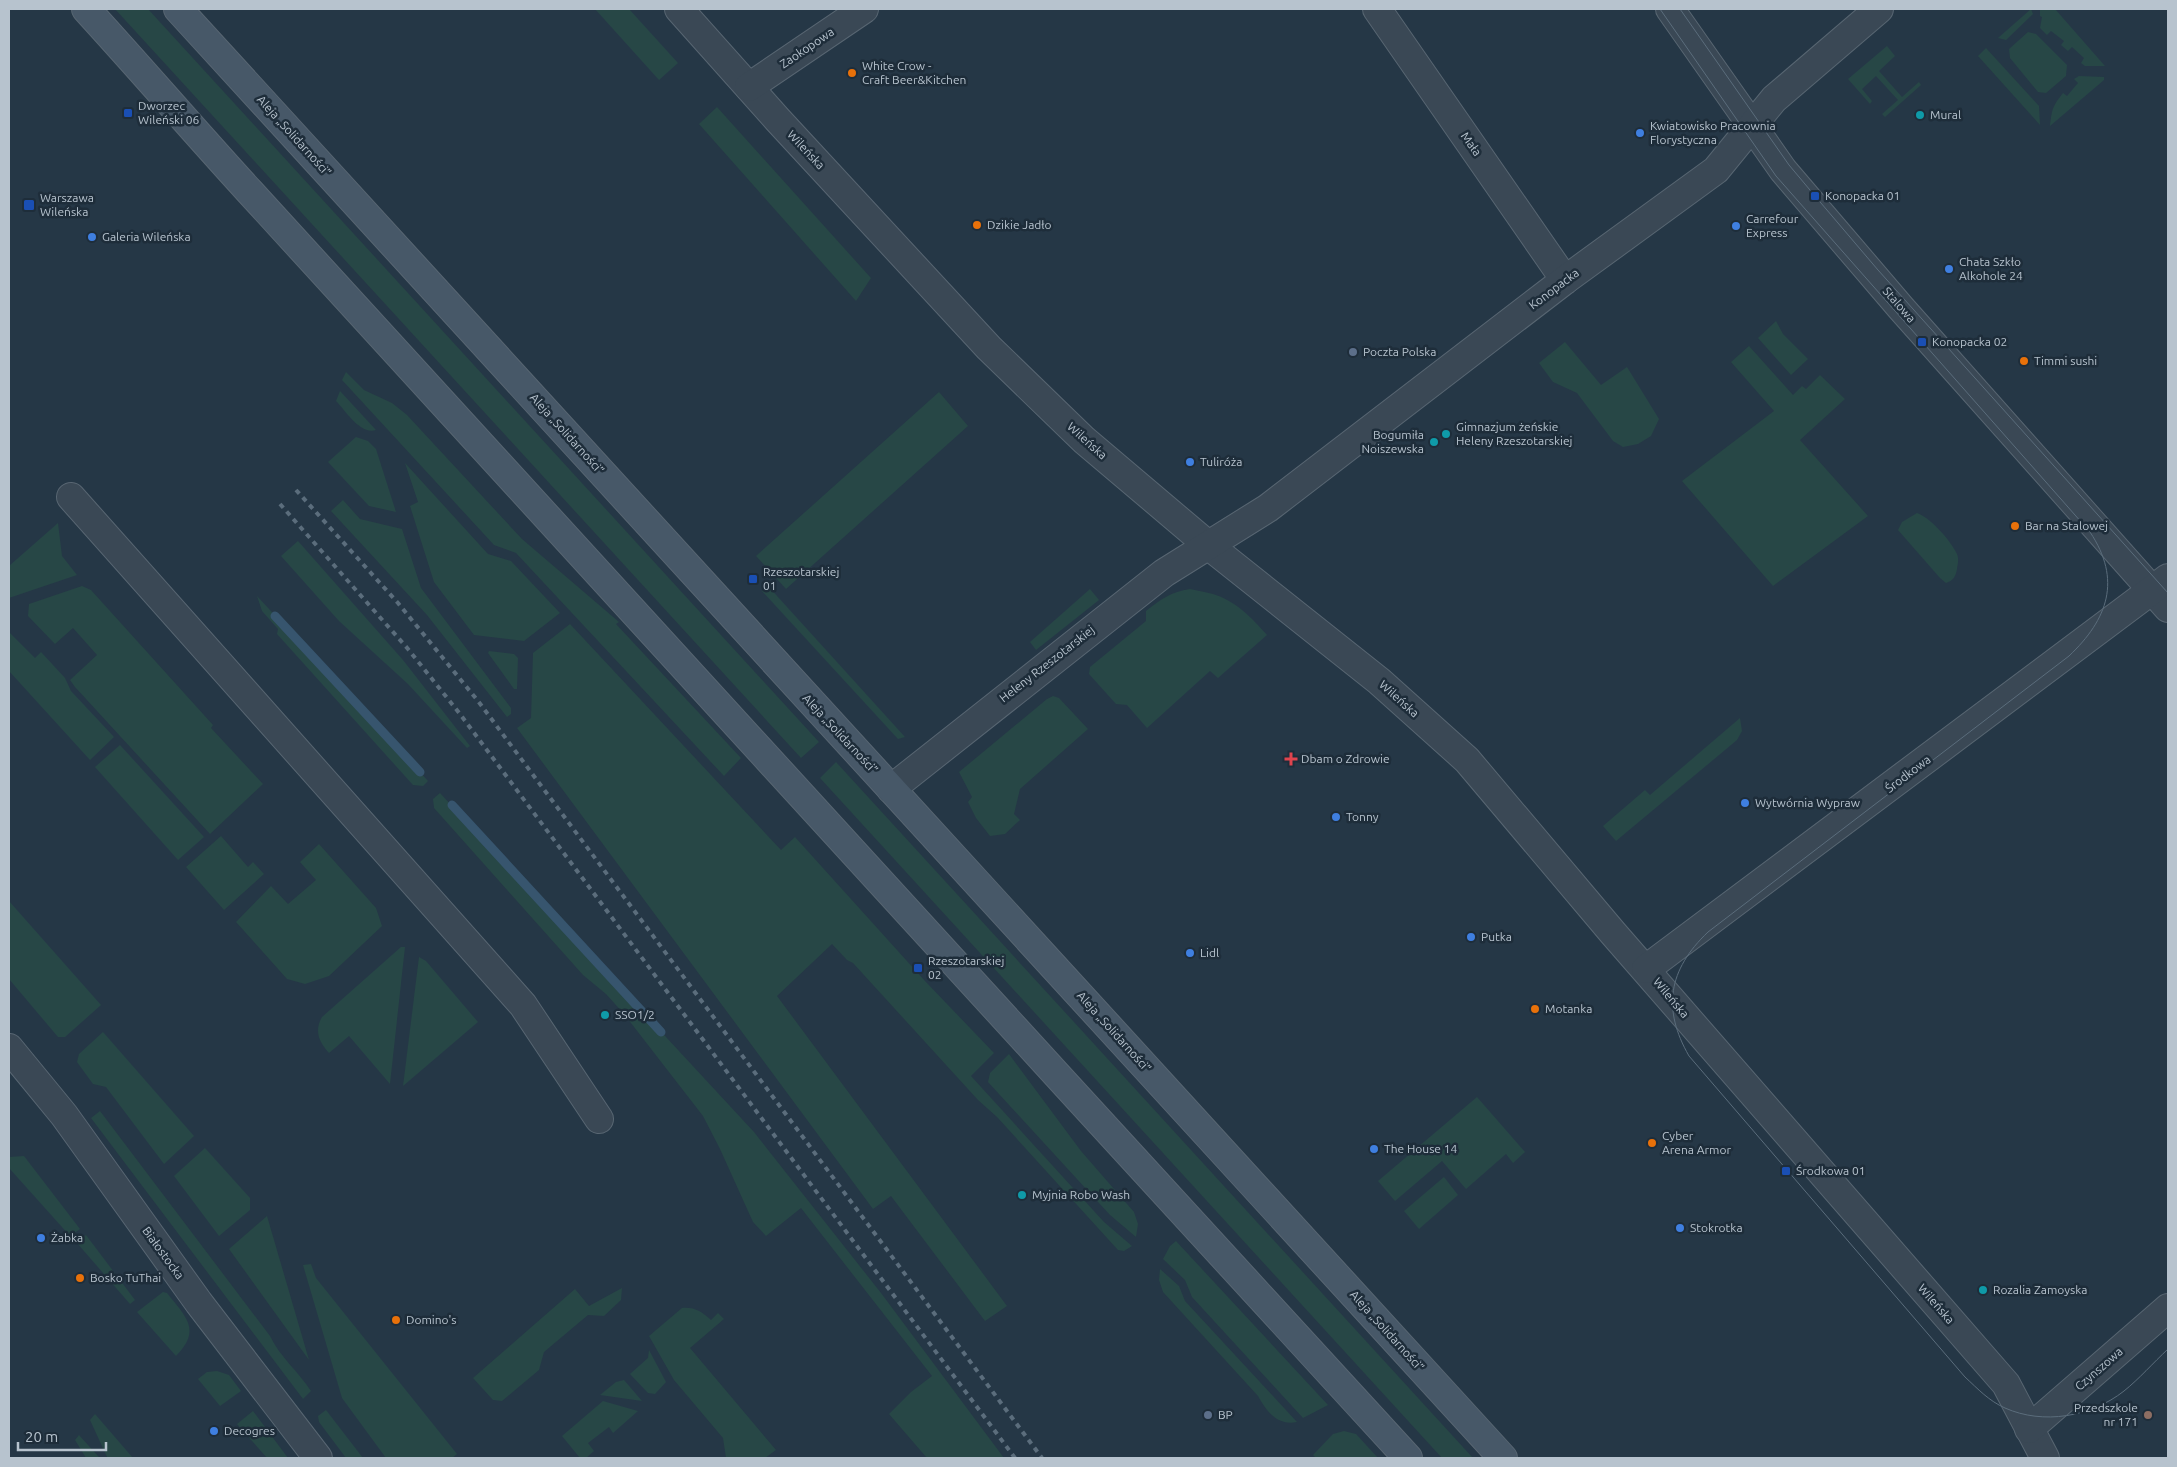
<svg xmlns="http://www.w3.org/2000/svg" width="2177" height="1467" viewBox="0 0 2177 1467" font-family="Ubuntu,sans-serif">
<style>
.green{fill:#274746}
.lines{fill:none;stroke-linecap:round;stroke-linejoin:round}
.stream{stroke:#37556e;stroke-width:9}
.minor-casing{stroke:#586672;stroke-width:30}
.secondary-casing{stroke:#586672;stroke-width:30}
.minor{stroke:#3a4855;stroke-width:28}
.secondary{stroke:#475868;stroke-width:28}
.tram{stroke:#5b6d7c;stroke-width:1}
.rail{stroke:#5b6d7c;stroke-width:4;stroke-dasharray:5 5;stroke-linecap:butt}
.food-dot{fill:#e8710a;stroke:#1e2d3a;stroke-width:2}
.transit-dot{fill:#1a4fb4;stroke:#1e2d3a;stroke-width:2}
.culture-dot{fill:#0f9aa8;stroke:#1e2d3a;stroke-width:2}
.shop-dot{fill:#3f7fe0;stroke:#1e2d3a;stroke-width:2}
.service-dot{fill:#5c6f8a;stroke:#1e2d3a;stroke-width:2}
.health-dot{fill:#e0444e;stroke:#1e2d3a;stroke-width:2}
.education-dot{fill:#8d6e63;stroke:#1e2d3a;stroke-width:2}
.labels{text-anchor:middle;stroke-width:5;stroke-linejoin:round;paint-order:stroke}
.street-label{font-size:12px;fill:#b7c3ce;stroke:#1e2d3a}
.poi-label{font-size:12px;fill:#b7c3ce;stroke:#1e2d3a;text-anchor:start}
</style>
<rect width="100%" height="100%" fill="#253746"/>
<g class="green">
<path d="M 115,9 L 148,9 L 819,742 L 801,758 Z"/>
<path d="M 595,9 L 629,9 L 678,63 L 659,80 Z"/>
<path d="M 2031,9 L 2033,14 L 2006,40 L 1998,38 Z"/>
<path d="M 2040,9 L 2055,9 L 2105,66 L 2085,66 L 2081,63 L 2084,58 L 2072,47 L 2068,51 L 2061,45 L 2064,41 L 2051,31 L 2047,35 L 2040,28 L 2042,17 L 2040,16 Z"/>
<path d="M 2028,32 L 2036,34 L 2067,65 L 2066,76 L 2046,93 L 2038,92 L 2010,58 L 2009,49 Z"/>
<path d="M 1887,46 L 1895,56 L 1879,71 L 1902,97 L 1919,82 L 1921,85 L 1885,117 L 1882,114 L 1898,100 L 1876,76 L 1862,89 L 1872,101 L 1870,104 L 1848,79 Z"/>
<path d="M 1986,48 L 2039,106 L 2040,125 L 1978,56 Z"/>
<path d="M 2079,76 L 2104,77 L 2104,80 L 2050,126 C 2052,108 2053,106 2063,93 L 2067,96 L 2078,83 L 2074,79 Z"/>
<path d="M 717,107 L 871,278 L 856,301 L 699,124 Z"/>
<path d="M 1776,321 L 1783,334 L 1808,359 L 1791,375 L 1758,338 Z"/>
<path d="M 1565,342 L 1601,385 L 1627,367 L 1659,419 L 1651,436 L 1638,444 L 1623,447 L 1613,441 L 1577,393 L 1553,382 L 1539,363 Z"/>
<path d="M 1749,346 L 1793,395 L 1802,386 L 1806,389 L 1820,375 L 1845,399 L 1800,440 L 1868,516 L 1773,586 L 1682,481 L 1774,411 L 1731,362 Z"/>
<path d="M 346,372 L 364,390 L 392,403 L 407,415 L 522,539 L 619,622 L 616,624 L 741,758 L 724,776 L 516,553 L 494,545 L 342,380 Z"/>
<path d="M 340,391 L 376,430 C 360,435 346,411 336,401 Z"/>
<path d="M 939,392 L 968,426 L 786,589 L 756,556 Z"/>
<path d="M 356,437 L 368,441 L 376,449 L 396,512 L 369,506 L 328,462 Z"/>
<path d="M 405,463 L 488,554 L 511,561 L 560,613 L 524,641 L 474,635 L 434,582 L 410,506 L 418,502 Z"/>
<path d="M 343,500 L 360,519 L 402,529 L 421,588 L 511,708 L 511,714 L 507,717 L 427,615 L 331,511 Z"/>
<path d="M 1917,513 C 1930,517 1951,541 1957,554 C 1959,559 1958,563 1957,569 C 1956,576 1953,581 1946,583 L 1940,578 L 1898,530 L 1902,522 Z"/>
<path d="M 58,523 L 62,556 L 77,575 L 9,598 L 9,566 Z"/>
<path d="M 298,541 L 403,660 L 470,746 L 467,748 L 408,684 L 339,621 L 281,556 Z"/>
<path d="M 82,586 L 91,590 L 213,725 L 211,728 L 263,784 L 210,834 L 75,687 L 70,680 L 97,655 L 73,628 L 55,644 L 28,616 L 29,604 Z"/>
<path d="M 768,586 L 905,737 L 898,739 L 762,591 Z"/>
<path d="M 1090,589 L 1099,600 L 1036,650 L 1030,642 Z"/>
<path d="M 1190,589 C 1198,591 1206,592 1213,594 C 1236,601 1252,618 1267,635 L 1218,678 L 1210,671 L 1147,728 L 1127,705 L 1116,704 L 1089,674 L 1090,667 L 1146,621 L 1146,611 C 1161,599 1171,592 1190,589 Z"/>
<path d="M 257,596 L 428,781 L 423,786 L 413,785 L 277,634 L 278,629 L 262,611 Z"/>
<path d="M 570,624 L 781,850 L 795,837 L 925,981 L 994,1053 L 971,1076 L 1104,1222 L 1132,1246 L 1124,1251 L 1118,1250 L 997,1117 L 978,1100 L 853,963 L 847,960 L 832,944 L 777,996 L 1007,1306 L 985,1321 L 891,1196 L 873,1209 L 517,728 L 531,718 L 533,653 Z"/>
<path d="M 9,632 L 35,658 L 41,652 L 65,678 L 71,691 L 114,737 L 90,760 L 9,671 Z"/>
<path d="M 489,651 L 514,654 L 518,658 L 517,689 L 514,689 L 488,653 Z"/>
<path d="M 1053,696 L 1059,698 L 1088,729 L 1020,789 L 1014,814 L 1020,820 L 1005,834 L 990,836 L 976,818 L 968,802 L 972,797 L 959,772 L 1047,699 Z"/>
<path d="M 1740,718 L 1742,731 L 1737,740 L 1616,841 L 1603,826 L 1645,790 L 1650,795 Z"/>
<path d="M 120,745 L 204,837 L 178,860 L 95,767 Z"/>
<path d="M 836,762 L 1473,1458 L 1442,1458 L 820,778 Z"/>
<path d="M 440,793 L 754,1132 L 881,1293 L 1004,1458 L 927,1458 L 889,1414 L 911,1392 L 932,1376 L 801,1208 L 766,1236 L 753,1222 L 720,1149 L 703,1116 L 624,1014 L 606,994 L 583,975 L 434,808 L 433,799 Z"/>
<path d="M 221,836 L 248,867 L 253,862 L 264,874 L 224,910 L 186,867 Z"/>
<path d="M 319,844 L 376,908 L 382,926 L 329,976 L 305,984 L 287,979 L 236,922 L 271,886 L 288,904 L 316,880 L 300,862 Z"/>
<path d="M 9,901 L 101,1005 L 65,1037 L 58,1037 L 9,979 Z"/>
<path d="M 401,947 L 405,947 L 390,1084 L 349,1036 L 329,1053 C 319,1042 314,1031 322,1017 Z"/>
<path d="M 419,957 L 426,961 L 478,1022 L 403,1086 Z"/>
<path d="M 103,1032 L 194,1136 L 164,1164 L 106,1087 L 93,1084 L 77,1062 L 79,1054 Z"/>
<path d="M 1009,1054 L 1081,1151 L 1134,1212 L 1138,1224 L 1136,1237 L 1110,1215 L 988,1082 L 990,1073 Z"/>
<path d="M 1477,1097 L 1525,1152 L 1513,1163 L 1506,1154 L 1466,1189 L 1442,1161 L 1395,1201 L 1378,1181 Z"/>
<path d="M 100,1111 L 270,1336 C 280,1357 298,1371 311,1391 L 303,1399 L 91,1118 Z"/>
<path d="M 205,1148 L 250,1198 L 250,1210 L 219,1236 L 174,1176 Z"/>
<path d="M 24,1156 L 80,1229 L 70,1236 L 9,1168 L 9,1157 Z"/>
<path d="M 1444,1177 L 1458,1195 L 1419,1229 L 1404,1211 Z"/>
<path d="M 267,1216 L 309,1360 L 229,1249 Z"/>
<path d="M 86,1235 L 135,1300 L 130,1304 L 77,1243 Z"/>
<path d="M 1176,1241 L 1328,1405 L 1303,1418 L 1192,1297 L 1185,1280 L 1163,1259 L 1170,1246 Z"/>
<path d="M 311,1264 L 316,1278 L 457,1454 L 452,1458 L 386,1458 L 342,1398 L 303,1265 Z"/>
<path d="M 1160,1269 L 1179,1286 L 1185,1301 L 1297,1422 C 1277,1426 1267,1412 1258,1396 L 1163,1292 L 1159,1280 Z"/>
<path d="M 622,1288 L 621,1300 L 604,1316 L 588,1315 L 544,1352 L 539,1370 L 502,1401 L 493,1400 L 473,1378 L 575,1289 L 589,1306 Z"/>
<path d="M 163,1292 L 167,1293 C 186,1317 202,1330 176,1356 L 137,1312 Z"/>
<path d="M 682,1308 C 695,1307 702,1312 711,1320 L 718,1313 L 724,1319 L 690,1348 L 776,1450 L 765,1458 L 726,1458 L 723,1438 L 674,1380 L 649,1336 Z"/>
<path d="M 649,1350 L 666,1382 L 655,1394 L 648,1393 L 630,1374 L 648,1358 Z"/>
<path d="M 217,1371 L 229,1375 L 241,1391 L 220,1406 L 198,1379 L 207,1372 Z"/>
<path d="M 624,1380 L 642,1401 L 600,1395 L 616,1382 Z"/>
<path d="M 603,1401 L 638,1411 L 613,1433 L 609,1427 L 588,1443 L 594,1451 L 586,1458 L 580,1458 L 562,1436 Z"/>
<path d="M 326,1410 L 363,1458 L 346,1458 L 319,1422 L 318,1416 Z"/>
<path d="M 253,1411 L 288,1458 L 267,1458 L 237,1424 Z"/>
<path d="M 95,1414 L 133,1458 L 107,1457 L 90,1420 Z"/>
<path d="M 1344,1431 L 1356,1434 L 1378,1458 L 1316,1458 L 1313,1455 L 1333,1434 Z"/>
<path d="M 79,1435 L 98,1456 L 100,1458 L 86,1458 L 75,1440 Z"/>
</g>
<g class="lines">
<g class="stream">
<path d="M 275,616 L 420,772"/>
<path d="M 452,805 L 661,1032"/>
</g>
<defs>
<g id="minor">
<path d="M 679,9 L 778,120 L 989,348 L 1084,440 L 1208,545 L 1379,681 L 1467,760 L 1613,933 L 2006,1384 L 2045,1458"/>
<path d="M 1377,9 L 1565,280"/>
<path d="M 1670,9 L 1783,170 L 1901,308 L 2168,608"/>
<path d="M 749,87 L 864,9"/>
<path d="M 71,497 L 523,1005 L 599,1119"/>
<path d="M 891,789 L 1164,573 L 1268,508 L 1565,280 L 1716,170 L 1774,99 L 1879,9"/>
<path d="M 1646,969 L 2168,578"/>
<path d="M 9,1048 L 64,1115 L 199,1303 L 318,1458"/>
<path d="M 2029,1429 L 2168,1308"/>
</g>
<g id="secondary">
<path d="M 86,9 C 141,69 195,132 250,192 C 637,614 1021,1037 1408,1458"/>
<path d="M 178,9 C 619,492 1061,975 1503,1458"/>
</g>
</defs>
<use href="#minor" class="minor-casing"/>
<use href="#secondary" class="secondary-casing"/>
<use href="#minor" class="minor"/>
<use href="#secondary" class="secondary"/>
<g class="tram">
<path d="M 1660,9 L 1776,176 L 2090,532 C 2122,580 2108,619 2069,656 L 1708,932 C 1668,970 1662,1009 1689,1056 L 1965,1377 C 1978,1389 1989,1401 2005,1408 C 2043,1425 2091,1417 2124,1391 C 2139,1379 2153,1363 2168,1349"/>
<path d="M 1680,9 L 1789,165 L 1815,196 L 1878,270 L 2168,593"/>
</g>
<g class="rail">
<path d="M 296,490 L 398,603 L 478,701 L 1042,1458"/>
<path d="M 280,504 L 408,649 L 460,714 L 1015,1458"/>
</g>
</g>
<g class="food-dot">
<circle cx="852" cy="73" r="5"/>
<circle cx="977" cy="225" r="5"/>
<circle cx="2024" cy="361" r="5"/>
<circle cx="2015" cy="526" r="5"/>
<circle cx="1535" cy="1009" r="5"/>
<circle cx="1652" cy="1143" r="5"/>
<circle cx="80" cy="1278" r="5"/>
<circle cx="396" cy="1320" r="5"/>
</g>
<g class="transit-dot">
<rect x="123" y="108" width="10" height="10" rx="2.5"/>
<rect x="1810" y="191" width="10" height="10" rx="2.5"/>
<rect x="23" y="199" width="12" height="12" rx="2.5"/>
<rect x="1917" y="337" width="10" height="10" rx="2.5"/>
<rect x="748" y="574" width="10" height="10" rx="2.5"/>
<rect x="913" y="963" width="10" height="10" rx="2.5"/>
<rect x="1781" y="1166" width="10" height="10" rx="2.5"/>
</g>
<g class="culture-dot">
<circle cx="1920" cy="115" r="5"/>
<circle cx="1446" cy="434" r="5"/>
<circle cx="1434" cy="442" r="5"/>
<circle cx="605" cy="1015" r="5"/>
<circle cx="1022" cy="1195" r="5"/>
<circle cx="1983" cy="1290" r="5"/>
</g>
<g class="shop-dot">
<circle cx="1640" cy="133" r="5"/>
<circle cx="1736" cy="226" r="5"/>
<circle cx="92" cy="237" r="5"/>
<circle cx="1949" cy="269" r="5"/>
<circle cx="1190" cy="462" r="5"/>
<circle cx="1745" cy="803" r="5"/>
<circle cx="1336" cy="817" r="5"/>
<circle cx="1471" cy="937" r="5"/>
<circle cx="1190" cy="953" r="5"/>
<circle cx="1374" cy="1149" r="5"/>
<circle cx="1680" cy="1228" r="5"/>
<circle cx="41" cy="1238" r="5"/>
<circle cx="214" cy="1431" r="5"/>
</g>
<g class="service-dot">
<circle cx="1353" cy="352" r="5"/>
<circle cx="1208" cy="1415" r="5"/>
</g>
<path class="health-dot" d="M1288.5 751.5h5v5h5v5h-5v5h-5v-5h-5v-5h5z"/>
<circle class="education-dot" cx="2148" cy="1415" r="5"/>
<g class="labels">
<g class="street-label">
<text transform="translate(807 48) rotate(-34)" y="4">Zaokopowa</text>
<text transform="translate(294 136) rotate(48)" y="4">Aleja „Solidarności”</text>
<text transform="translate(1471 144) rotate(55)" y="4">Mała</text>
<text transform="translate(806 150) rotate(47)" y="4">Wileńska</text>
<text transform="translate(1554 289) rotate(-37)" y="4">Konopacka</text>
<text transform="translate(1899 305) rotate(49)" y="4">Stalowa</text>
<text transform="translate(567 434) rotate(48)" y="4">Aleja „Solidarności”</text>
<text transform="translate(1087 441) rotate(42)" y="4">Wileńska</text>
<text transform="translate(1047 664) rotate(-38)" y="4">Heleny Rzeszotarskiej</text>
<text transform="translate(1399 699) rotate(42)" y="4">Wileńska</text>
<text transform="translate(840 734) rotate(47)" y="4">Aleja „Solidarności”</text>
<text transform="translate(1908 774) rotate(-37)" y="4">Środkowa</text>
<text transform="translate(1671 998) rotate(50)" y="4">Wileńska</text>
<text transform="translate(1114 1032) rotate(48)" y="4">Aleja „Solidarności”</text>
<text transform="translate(163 1253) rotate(54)" y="4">Białostocka</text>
<text transform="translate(1936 1304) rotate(49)" y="4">Wileńska</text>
<text transform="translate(1387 1331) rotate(48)" y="4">Aleja „Solidarności”</text>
<text transform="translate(2099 1369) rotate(-41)" y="4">Czynszowa</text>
</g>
<g class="poi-label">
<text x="862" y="70">White Crow -<tspan x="862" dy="14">Craft Beer&amp;Kitchen</tspan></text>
<text x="138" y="110">Dworzec<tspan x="138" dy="14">Wileński 06</tspan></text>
<text x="1930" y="119">Mural</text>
<text x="1650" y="130">Kwiatowisko Pracownia<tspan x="1650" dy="14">Florystyczna</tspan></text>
<text x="1825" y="200">Konopacka 01</text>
<text x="40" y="202">Warszawa<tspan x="40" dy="14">Wileńska</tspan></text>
<text x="1746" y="223">Carrefour<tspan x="1746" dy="14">Express</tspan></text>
<text x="987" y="229">Dzikie Jadło</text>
<text x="102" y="241">Galeria Wileńska</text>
<text x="1959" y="266">Chata Szkło<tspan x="1959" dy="14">Alkohole 24</tspan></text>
<text x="1932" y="346">Konopacka 02</text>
<text x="1363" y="356">Poczta Polska</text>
<text x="2034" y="365">Timmi sushi</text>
<text x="1456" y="431">Gimnazjum żeńskie<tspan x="1456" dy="14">Heleny Rzeszotarskiej</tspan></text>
<text x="1424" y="439" text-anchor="end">Bogumiła<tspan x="1424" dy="14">Noiszewska</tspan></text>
<text x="1200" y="466">Tuliróża</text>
<text x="2025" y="530">Bar na Stalowej</text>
<text x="763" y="576">Rzeszotarskiej<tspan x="763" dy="14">01</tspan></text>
<text x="1301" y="763">Dbam o Zdrowie</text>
<text x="1755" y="807">Wytwórnia Wypraw</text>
<text x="1346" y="821">Tonny</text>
<text x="1481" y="941">Putka</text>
<text x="1200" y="957">Lidl</text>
<text x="928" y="965">Rzeszotarskiej<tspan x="928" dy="14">02</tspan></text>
<text x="1545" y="1013">Motanka</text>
<text x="615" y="1019">SSO1/2</text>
<text x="1662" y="1140">Cyber<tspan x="1662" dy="14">Arena Armor</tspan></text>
<text x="1384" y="1153">The House 14</text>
<text x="1796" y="1175">Środkowa 01</text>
<text x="1032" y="1199">Myjnia Robo Wash</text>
<text x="1690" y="1232">Stokrotka</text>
<text x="51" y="1242">Żabka</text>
<text x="90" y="1282">Bosko TuThai</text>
<text x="1993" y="1294">Rozalia Zamoyska</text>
<text x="406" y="1324">Domino's</text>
<text x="2138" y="1412" text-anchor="end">Przedszkole<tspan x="2138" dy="14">nr 171</tspan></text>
<text x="1218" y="1419">BP</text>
<text x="224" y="1435">Decogres</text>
</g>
</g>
<rect width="2177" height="1467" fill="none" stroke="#b7c3ce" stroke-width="20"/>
<path d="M18 1442v8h88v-8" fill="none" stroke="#b7c3ce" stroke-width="2.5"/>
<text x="25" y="1442" font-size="15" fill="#b7c3ce" stroke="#1e2d3a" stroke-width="4" paint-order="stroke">20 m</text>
</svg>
